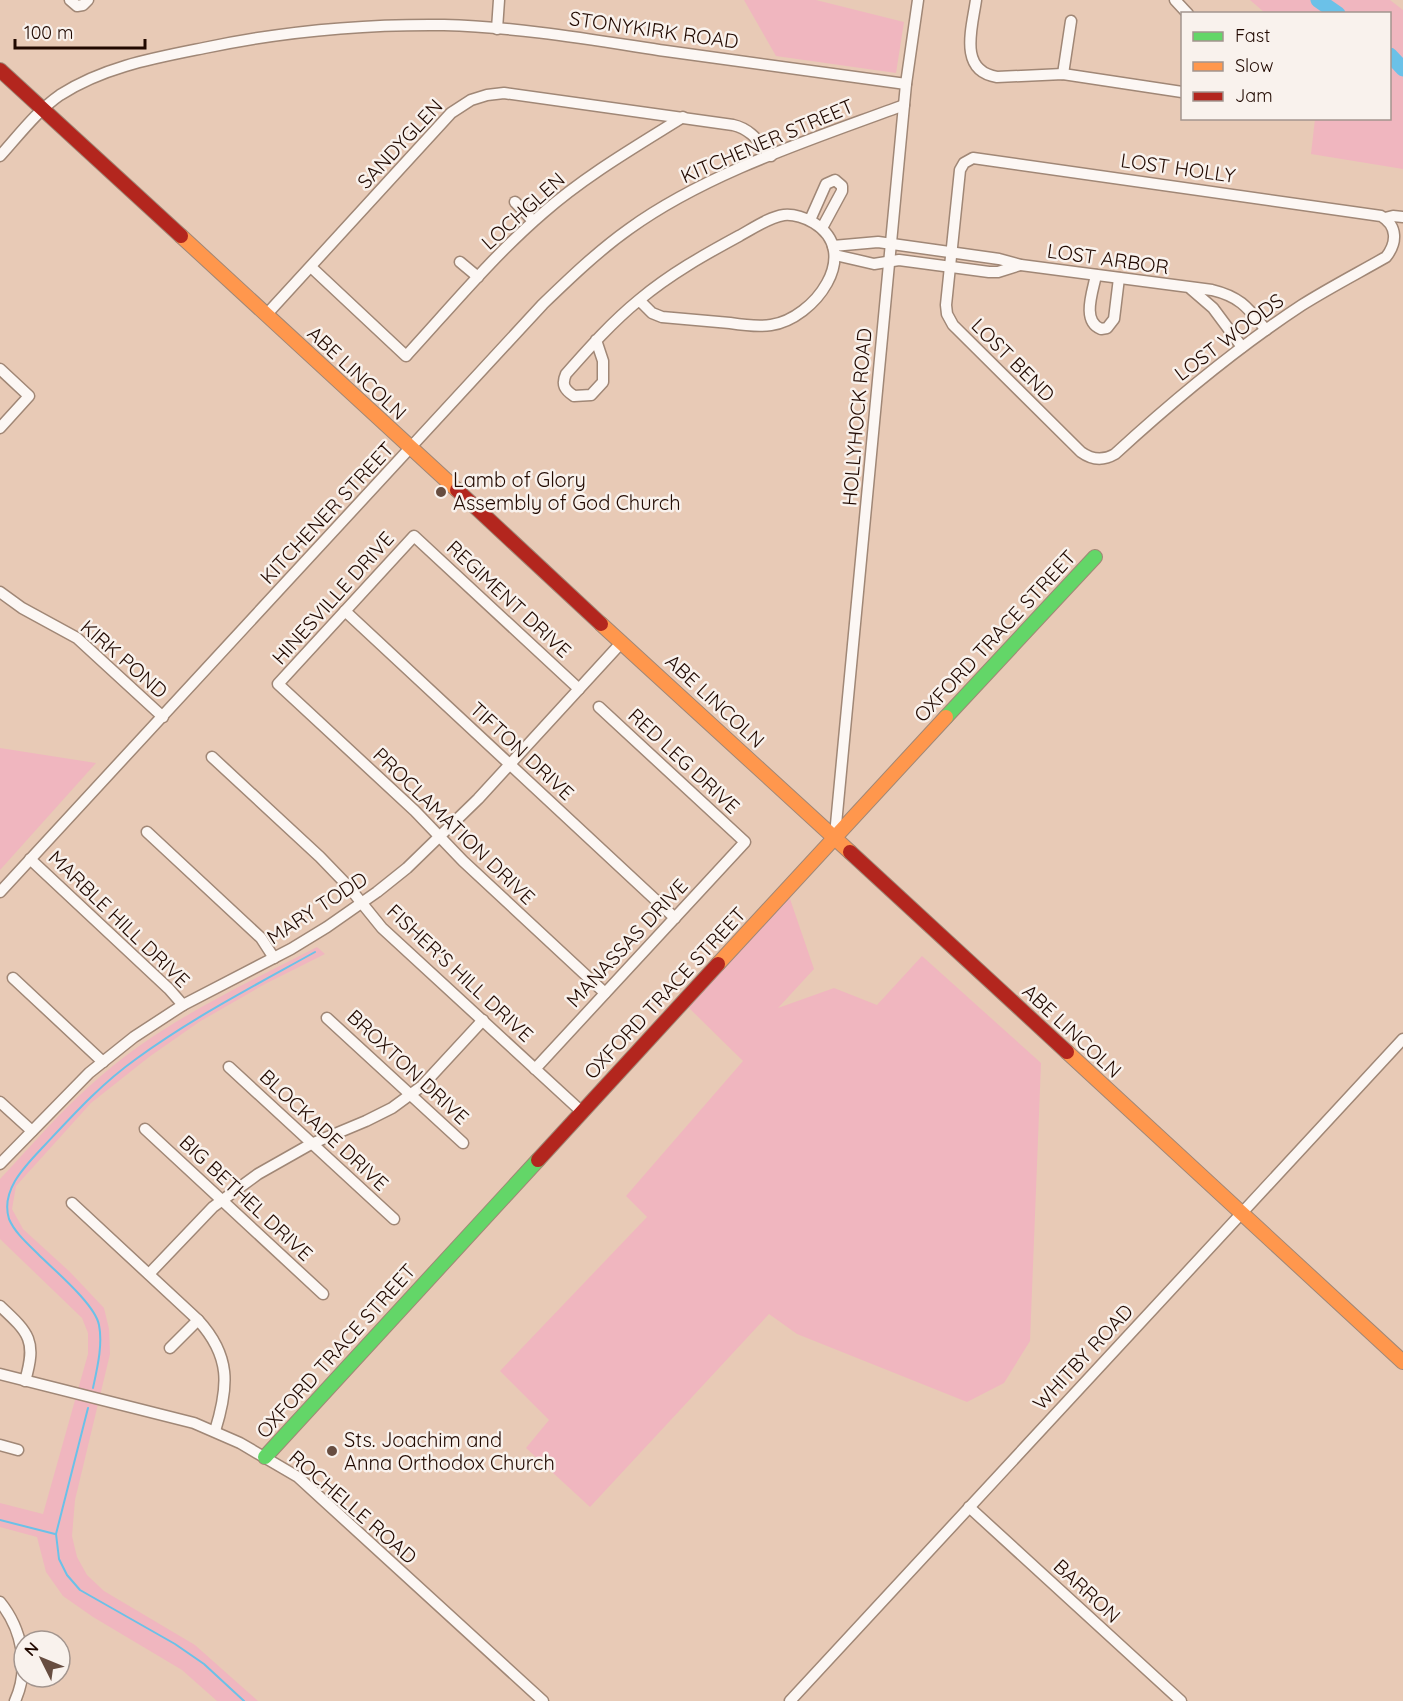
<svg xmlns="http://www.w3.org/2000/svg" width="1403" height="1701" viewBox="0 0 1403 1701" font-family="Quicksand,sans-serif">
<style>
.green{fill:#f0b6bf}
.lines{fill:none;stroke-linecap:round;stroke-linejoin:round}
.stream{stroke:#6bc1e8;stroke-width:2}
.river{stroke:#6bc1e8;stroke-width:15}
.street-casing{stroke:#a08776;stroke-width:13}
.fast-casing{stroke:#a08776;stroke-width:16}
.slow-casing{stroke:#a08776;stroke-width:16}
.jam-casing{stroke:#a08776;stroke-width:16}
.street{stroke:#fcf7f4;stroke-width:10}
.fast{stroke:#63d668;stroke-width:14}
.slow{stroke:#ff974d;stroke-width:14}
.jam{stroke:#b3261e;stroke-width:14}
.poi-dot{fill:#674d40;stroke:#f9f2ed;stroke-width:2}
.labels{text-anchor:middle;stroke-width:5;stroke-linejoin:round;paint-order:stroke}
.street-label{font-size:20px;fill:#210900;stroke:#f9f2ed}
.poi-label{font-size:20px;fill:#210900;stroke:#f9f2ed;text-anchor:start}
</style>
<rect width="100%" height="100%" fill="#e8cab6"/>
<g class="green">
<path d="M 744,0 L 816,0 L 904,22 L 896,73 L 776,56 Z"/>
<path d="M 1250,0 L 1390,0 L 1403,10 L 1403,169 L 1311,154 L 1315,119 L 1390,118 L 1390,14 L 1265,13 Z"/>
<path d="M 0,748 L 96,763 L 0,870 Z"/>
<path d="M 789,896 L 814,969 L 778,1008 L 834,988 L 877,1005 L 922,956 L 1041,1063 L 1030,1341 L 1004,1383 L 967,1402 L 797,1334 L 769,1314 L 590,1507 L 526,1448 L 549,1420 L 500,1371 L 647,1217 L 626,1196 L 743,1061 L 688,1007 Z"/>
<path d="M 317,947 L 325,954 L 265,984 L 199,1022 L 149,1057 L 91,1103 L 16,1186 L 12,1209 L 23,1229 L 70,1272 L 104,1308 L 109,1329 L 110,1354 L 75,1500 L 72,1536 L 77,1557 L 87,1575 L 104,1591 L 195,1645 L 258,1701 L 217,1701 L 182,1670 L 93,1617 L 63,1596 L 46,1572 L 37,1537 L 0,1527 L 0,1503 L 43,1514 L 88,1354 L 88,1333 L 82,1318 L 0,1239 L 0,1179 C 33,1144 65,1106 102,1075 C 166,1020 243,985 317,947 Z"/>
</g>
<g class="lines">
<g class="stream">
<path d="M 93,1388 C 97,1369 103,1345 99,1325 C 95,1304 54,1270 38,1254 C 28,1244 15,1233 9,1219 C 0,1190 26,1165 44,1146 C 73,1115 101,1084 136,1059 C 192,1018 254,986 315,952"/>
<path d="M 88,1408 L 56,1534 L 59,1559 L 67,1575 L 80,1590 L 175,1644 L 204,1664 L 244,1701"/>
<path d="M 0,1520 L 55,1534"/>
</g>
<g class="river">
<path d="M 1318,0 L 1338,14"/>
<path d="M 1390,55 L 1403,69"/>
</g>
<defs>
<g id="street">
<path d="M 70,0 L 77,6 L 83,5 L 88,0"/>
<path d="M 976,0 C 972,28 958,71 997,77 L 1063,74 L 1182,92"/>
<path d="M 1175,0 L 1188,14"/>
<path d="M 497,29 L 499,0"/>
<path d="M 1063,74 L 1071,21"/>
<path d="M 0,156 C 19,135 37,111 60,95 C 103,67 154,58 204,48 C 284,31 362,24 444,25 C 519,27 593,40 666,51 C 746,62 826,73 906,84"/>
<path d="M 973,158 L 1381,216 C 1398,226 1397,243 1386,257 C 1358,273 1329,288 1302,305 C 1235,349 1174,400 1115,454 C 1103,461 1092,460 1081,452 L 953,325 L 947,314 L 946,305 L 960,170 L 964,163 Z"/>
<path d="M 515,202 L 533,221"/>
<path d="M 1385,218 L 1393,216 L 1403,217"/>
<path d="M 810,220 L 826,184 L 835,180 L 842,186 L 842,191 L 822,228"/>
<path d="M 833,246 L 878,242 L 999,259 L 1021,265 L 1212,290 C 1241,297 1248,308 1266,330"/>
<path d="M 835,255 L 874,264 L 899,260 L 989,272 L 998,272 L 1020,265"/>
<path d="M 460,262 L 478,277"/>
<path d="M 311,267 L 406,356 C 451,307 493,256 543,213 C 585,176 635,147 683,117"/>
<path d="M 1096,275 C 1093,291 1081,321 1101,329 L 1107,328 L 1114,319 L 1119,278"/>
<path d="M 1191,289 L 1213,308 L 1242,347"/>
<path d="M 266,315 L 451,113 L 471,100 L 487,95 L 504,93 L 733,125 C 751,129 759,142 771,156"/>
<path d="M 596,340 L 603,361 L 603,382 L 591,395 L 574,396 C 565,390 561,385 566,374 C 589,348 612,322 639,300 C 670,274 704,255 739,236 C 752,229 769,217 784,215 C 794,214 806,218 814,223 C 863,253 814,319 771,325 C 758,327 743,325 730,323 C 708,321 685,319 662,317 L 652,313 L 639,300"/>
<path d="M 0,369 L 29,396 L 0,428"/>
<path d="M 0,592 L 22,608 L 77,638 L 163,717"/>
<path d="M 345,611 L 675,918"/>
<path d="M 579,689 L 414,536 L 278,684 L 415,811 L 463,861 L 605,993"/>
<path d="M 212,757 L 320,857 L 348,886 L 382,928 L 582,1112"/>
<path d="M 147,832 L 261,938 L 274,958"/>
<path d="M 835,835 L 906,84 L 918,0"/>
<path d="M 30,859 L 169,989 L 183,1005"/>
<path d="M 0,892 L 543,304 C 570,278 598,251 629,229 C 708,172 813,139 904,105"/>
<path d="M 13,978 L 103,1062"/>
<path d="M 327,1018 L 463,1143"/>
<path d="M 229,1067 L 394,1219"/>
<path d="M 535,1069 L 745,842 L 599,707"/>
<path d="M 0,1102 L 32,1131"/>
<path d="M 145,1129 L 323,1294"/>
<path d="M 0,1164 L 89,1073 L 134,1037 L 183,1005 L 291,949 L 327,927 L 377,892 L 407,868 L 478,799 L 622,642"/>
<path d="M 72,1203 L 198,1320 C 231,1356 229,1386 215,1431"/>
<path d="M 149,1274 L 213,1207 L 258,1174 L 311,1144 L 366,1121 L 392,1108 L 422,1086 L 483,1020"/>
<path d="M 0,1306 C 29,1333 37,1340 25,1381"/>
<path d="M 170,1348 L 198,1320"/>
<path d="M 0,1374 L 194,1423 L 240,1443 L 298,1477 L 543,1701"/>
<path d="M 0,1445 L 18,1450"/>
<path d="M 969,1507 L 1181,1701"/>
<path d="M 0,1602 C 22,1629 30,1668 15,1701"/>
<path d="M 790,1701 L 1403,1039"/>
</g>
<g id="fast">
<path d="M 946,717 L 1095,557"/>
<path d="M 265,1457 L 538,1160"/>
</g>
<g id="slow">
<path d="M 181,236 L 457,490"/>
<path d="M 601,624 L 850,852"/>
<path d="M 718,964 L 946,717"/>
<path d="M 1067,1052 L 1403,1362"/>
</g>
<g id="jam">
<path d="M 0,70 L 181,236"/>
<path d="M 457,490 L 601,624"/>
<path d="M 850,852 L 1067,1052"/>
<path d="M 538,1160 L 718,964"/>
</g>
</defs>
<use href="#street" class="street-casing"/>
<use href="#fast" class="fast-casing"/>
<use href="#slow" class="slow-casing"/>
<use href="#jam" class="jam-casing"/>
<use href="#street" class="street"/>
<use href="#fast" class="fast"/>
<use href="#slow" class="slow"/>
<use href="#jam" class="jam"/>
</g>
<g class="poi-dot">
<circle cx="441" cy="492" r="6"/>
<circle cx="332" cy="1451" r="6"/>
</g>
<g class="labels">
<g class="street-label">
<text transform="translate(654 30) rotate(8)" y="7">STONYKIRK ROAD</text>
<text transform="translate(767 141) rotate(-23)" y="7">KITCHENER STREET</text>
<text transform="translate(400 144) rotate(-47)" y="7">SANDYGLEN</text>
<text transform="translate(1178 168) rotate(8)" y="7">LOST HOLLY</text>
<text transform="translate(523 211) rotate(-42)" y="7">LOCHGLEN</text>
<text transform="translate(1108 259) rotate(8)" y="7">LOST ARBOR</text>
<text transform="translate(1229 337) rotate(-37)" y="7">LOST WOODS</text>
<text transform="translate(1013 360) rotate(45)" y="7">LOST BEND</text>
<text transform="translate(357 373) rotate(43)" y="7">ABE LINCOLN</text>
<text transform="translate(857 417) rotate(-85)" y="7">HOLLYHOCK ROAD</text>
<text transform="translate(327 513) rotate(-47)" y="7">KITCHENER STREET</text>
<text transform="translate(333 598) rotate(-48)" y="7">HINESVILLE DRIVE</text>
<text transform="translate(509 599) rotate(43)" y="7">REGIMENT DRIVE</text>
<text transform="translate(995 636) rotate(-47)" y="7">OXFORD TRACE STREET</text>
<text transform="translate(124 659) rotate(41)" y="7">KIRK POND</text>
<text transform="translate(715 701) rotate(43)" y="7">ABE LINCOLN</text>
<text transform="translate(522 751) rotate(43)" y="7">TIFTON DRIVE</text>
<text transform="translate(684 761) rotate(43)" y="7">RED LEG DRIVE</text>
<text transform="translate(454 826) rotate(44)" y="7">PROCLAMATION DRIVE</text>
<text transform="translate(317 908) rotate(-33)" y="7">MARY TODD</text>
<text transform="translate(119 919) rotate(44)" y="7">MARBLE HILL DRIVE</text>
<text transform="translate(627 943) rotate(-47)" y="7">MANASSAS DRIVE</text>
<text transform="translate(460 973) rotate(43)" y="7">FISHER'S HILL DRIVE</text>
<text transform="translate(665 993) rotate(-47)" y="7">OXFORD TRACE STREET</text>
<text transform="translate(1072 1031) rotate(43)" y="7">ABE LINCOLN</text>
<text transform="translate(408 1067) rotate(43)" y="7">BROXTON DRIVE</text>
<text transform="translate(324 1130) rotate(43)" y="7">BLOCKADE DRIVE</text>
<text transform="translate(246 1198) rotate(43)" y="7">BIG BETHEL DRIVE</text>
<text transform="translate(336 1351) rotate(-48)" y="7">OXFORD TRACE STREET</text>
<text transform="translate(1083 1357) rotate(-47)" y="7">WHITBY ROAD</text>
<text transform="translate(353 1507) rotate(41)" y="7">ROCHELLE ROAD</text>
<text transform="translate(1087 1591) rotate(43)" y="7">BARRON</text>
</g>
<g class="poi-label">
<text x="453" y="487">Lamb of Glory<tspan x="453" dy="23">Assembly of God Church</tspan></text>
<text x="344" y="1447">Sts. Joachim and<tspan x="344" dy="23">Anna Orthodox Church</tspan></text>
</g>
</g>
<rect x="1181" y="12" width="210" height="108" fill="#f9f2ed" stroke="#a3958e" stroke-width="1.5"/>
<rect x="1193" y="32" width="30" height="9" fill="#63d668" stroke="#a3958e" stroke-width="1.5"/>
<text x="1235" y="42" font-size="18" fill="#210900">Fast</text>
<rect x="1193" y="62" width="30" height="9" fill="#ff974d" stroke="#a3958e" stroke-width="1.5"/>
<text x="1235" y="72" font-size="18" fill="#210900">Slow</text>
<rect x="1193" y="92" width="30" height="9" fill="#b3261e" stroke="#a3958e" stroke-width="1.5"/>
<text x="1235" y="102" font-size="18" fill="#210900">Jam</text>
<g transform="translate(42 1659) rotate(313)"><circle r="28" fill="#f9f2ed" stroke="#a3958e" stroke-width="1.5"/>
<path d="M0-4.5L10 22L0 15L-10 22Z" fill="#674d40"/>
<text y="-9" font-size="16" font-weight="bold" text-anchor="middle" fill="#210900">N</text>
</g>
<path d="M15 39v9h130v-9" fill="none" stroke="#210900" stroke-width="3"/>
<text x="24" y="39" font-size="18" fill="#210900" stroke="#f9f2ed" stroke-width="4.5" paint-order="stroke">100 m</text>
</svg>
